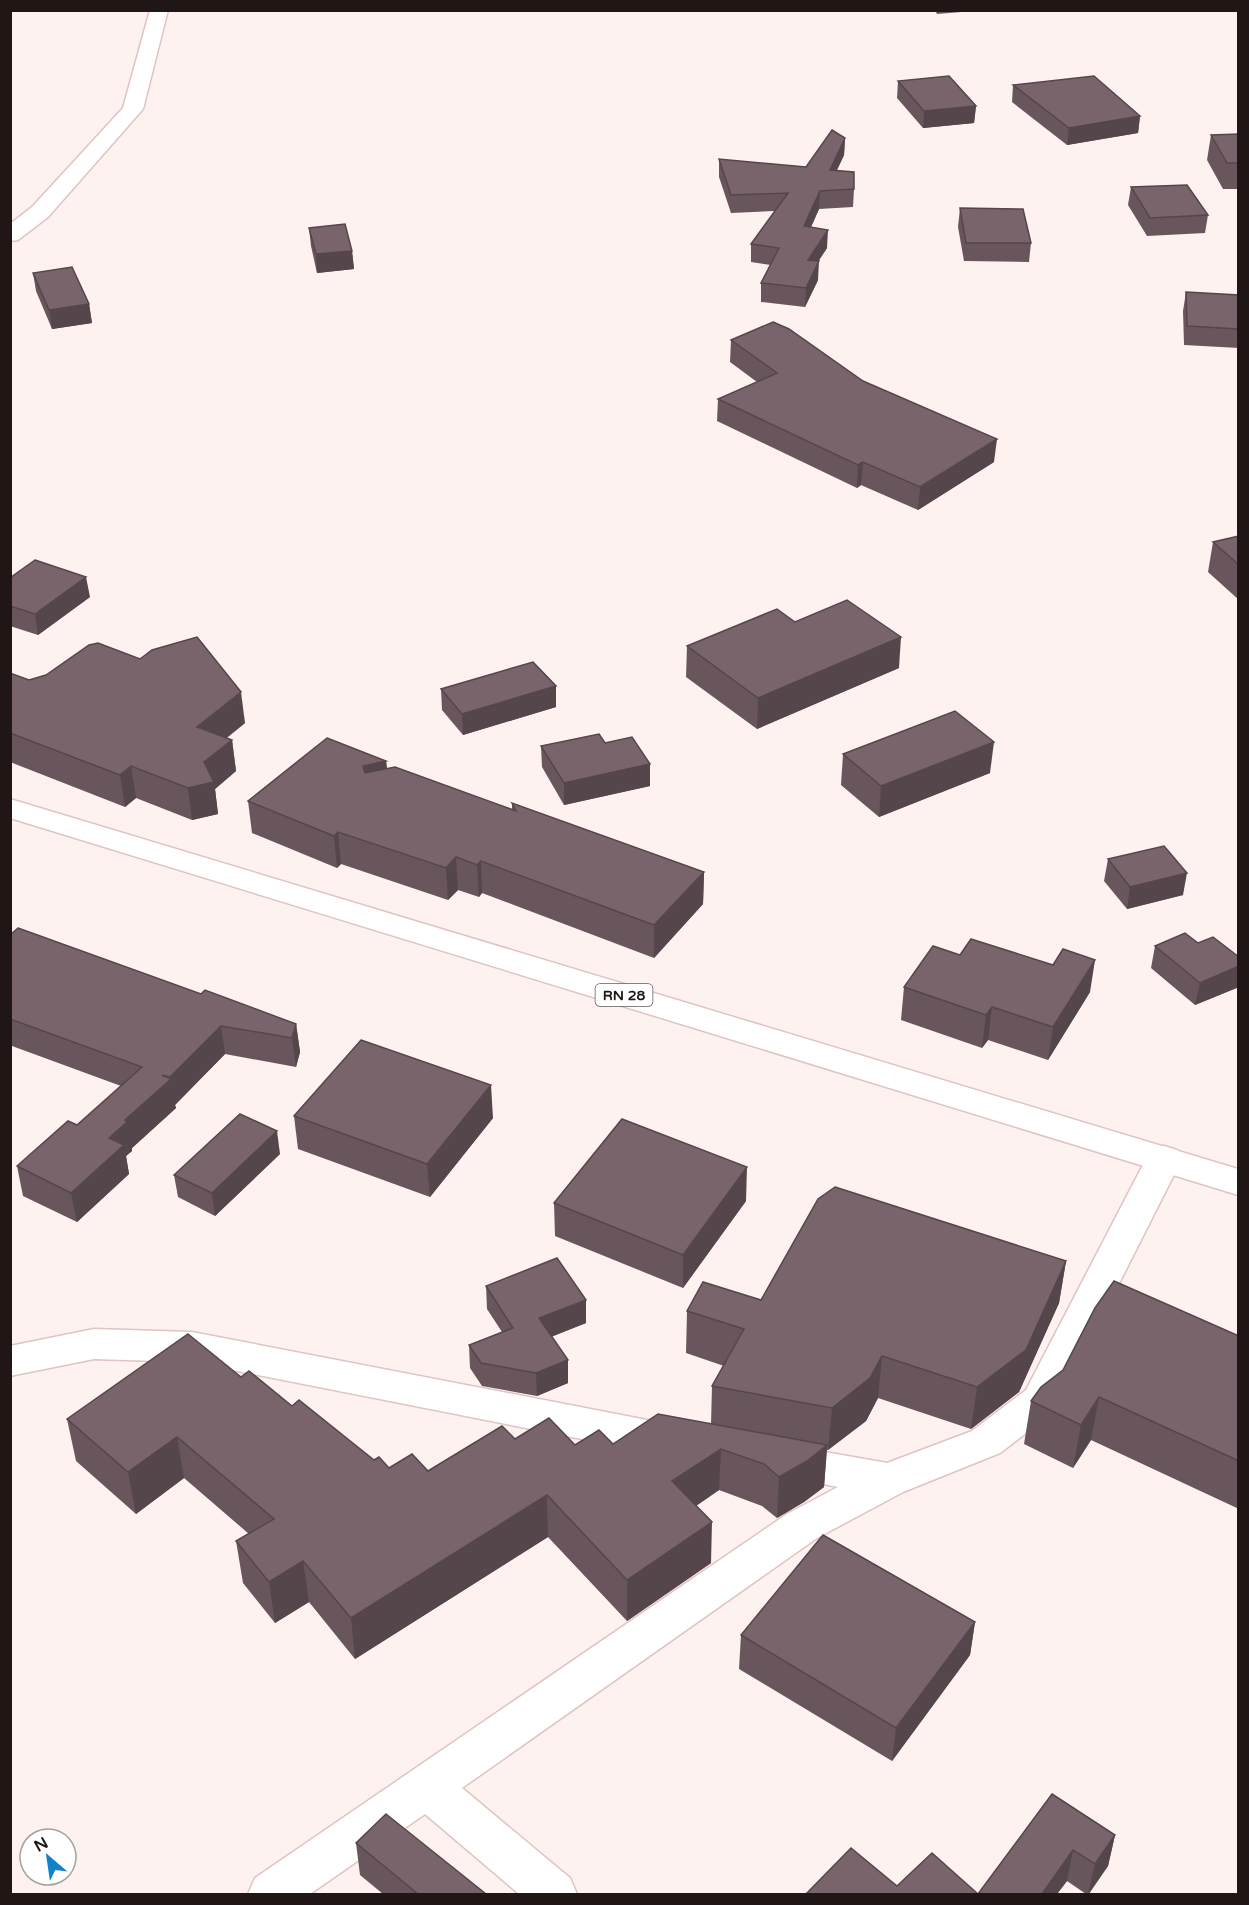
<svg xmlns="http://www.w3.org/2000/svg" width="1249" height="1905" viewBox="0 0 1249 1905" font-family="'Varela Round',sans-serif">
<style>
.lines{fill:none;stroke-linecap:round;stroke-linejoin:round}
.minor-casing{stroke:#dfc4c1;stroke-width:3}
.primary-casing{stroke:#dfc4c1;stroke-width:3}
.minor{fill:#fff;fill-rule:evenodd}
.primary{fill:#fff;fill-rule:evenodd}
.wall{fill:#69565c}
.shaded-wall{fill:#55464b}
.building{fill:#7a646b;stroke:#55464b;stroke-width:1.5}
.labels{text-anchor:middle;stroke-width:4.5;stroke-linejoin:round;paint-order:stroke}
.shield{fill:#fff;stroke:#625c5b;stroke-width:1.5}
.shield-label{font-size:14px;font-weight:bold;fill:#1f1615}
</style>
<rect width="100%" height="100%" fill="#fef2f1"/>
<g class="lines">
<defs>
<g id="minor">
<path d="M 150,10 L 168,10 L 143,109 L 48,217 L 18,240 L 10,241 L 10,224 L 32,207 L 123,108 Z"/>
<path d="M 1164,1146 L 1177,1150 L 1182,1159 L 1054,1412 L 1000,1453 L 903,1492 L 817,1538 L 462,1788 L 570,1878 L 577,1894 L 519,1894 L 425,1814 L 310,1894 L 248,1894 L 255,1878 L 787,1514 L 838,1487 L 766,1472 L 760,1460 L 766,1448 L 780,1444 L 887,1463 L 972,1431 L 1026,1390 L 1146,1159 L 1151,1150 Z"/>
<path d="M 94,1329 L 192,1332 L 673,1425 L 687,1430 L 693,1441 L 687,1452 L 673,1457 L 192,1362 L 94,1359 L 10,1376 L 10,1346 Z"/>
</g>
<path id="primary" d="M 10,799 L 1238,1169 L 1238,1195 L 10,818 Z"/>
</defs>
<use href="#minor" class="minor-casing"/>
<use href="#primary" class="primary-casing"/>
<use href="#minor" class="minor"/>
<use href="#primary" class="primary"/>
</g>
<g class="wall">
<path d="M 935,10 L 986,10 L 937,14 Z"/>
<path d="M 898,81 L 976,106 L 974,123 L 923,128 L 897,98 Z"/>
<path d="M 1013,85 L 1140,116 L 1138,133 L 1067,145 L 1012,102 Z"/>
<path d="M 1239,134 L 1239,189 L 1223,189 L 1207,160 L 1211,135 Z"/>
<path d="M 845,138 L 844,155 L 837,170 L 854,189 L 853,207 L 819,209 L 811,227 L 827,248 L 818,261 L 818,280 L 805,307 L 761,302 L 761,283 L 771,265 L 751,262 L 751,244 L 775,211 L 731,213 L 719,177 L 719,159 L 806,167 Z"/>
<path d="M 1131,187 L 1208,215 L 1205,233 L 1147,236 L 1128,205 Z"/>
<path d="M 960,208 L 1031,243 L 1029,262 L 964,261 L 958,227 Z"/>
<path d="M 309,228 L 352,251 L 354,269 L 317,273 L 311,246 Z"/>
<path d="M 33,273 L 89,304 L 92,323 L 52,329 L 36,291 Z"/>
<path d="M 1186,292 L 1239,295 L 1239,348 L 1184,345 L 1183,311 Z"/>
<path d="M 731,340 L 863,381 L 994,462 L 918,510 L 861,485 L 857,488 L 717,421 L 718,399 L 757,382 L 730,362 Z"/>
<path d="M 1239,536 L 1239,600 L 1208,572 L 1213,542 Z"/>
<path d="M 10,578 L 90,597 L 38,635 L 10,626 Z"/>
<path d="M 795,622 L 899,668 L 757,729 L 686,677 L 687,646 Z"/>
<path d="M 10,673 L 29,680 L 245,723 L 226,738 L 232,740 L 236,771 L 215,789 L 218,814 L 192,820 L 136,798 L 125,807 L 10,762 Z"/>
<path d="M 556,686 L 556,707 L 463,735 L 442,710 L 441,689 Z"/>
<path d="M 605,743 L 650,786 L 564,805 L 542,767 L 541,746 Z"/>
<path d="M 843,754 L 990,773 L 879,817 L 841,785 Z"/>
<path d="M 386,761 L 387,768 L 512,809 L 512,803 L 704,872 L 703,904 L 654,958 L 482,893 L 479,897 L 458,890 L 448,900 L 341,864 L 337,868 L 252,833 L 248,801 Z"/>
<path d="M 1108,859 L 1183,895 L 1127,909 L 1104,881 Z"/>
<path d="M 10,935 L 296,1024 L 300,1052 L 296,1067 L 225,1054 L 175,1105 L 176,1108 L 132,1148 L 132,1151 L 126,1156 L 129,1174 L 77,1222 L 23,1196 L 17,1166 L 77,1125 L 121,1086 L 12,1046 L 10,1047 Z"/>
<path d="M 1198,943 L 1239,957 L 1239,987 L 1195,1005 L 1151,968 L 1155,946 Z"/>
<path d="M 960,955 L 1090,992 L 1048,1060 L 988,1040 L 982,1048 L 901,1020 L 904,987 Z"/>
<path d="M 294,1116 L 493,1118 L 430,1197 L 298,1149 Z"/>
<path d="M 280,1154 L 215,1216 L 178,1197 L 174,1175 Z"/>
<path d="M 746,1201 L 683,1288 L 555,1236 L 554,1203 Z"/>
<path d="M 1066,1261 L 1059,1303 L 1019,1392 L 971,1429 L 878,1398 L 866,1421 L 828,1450 L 827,1450 L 824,1487 L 804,1502 L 777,1518 L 762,1506 L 719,1490 L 696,1506 L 711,1563 L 627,1621 L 548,1537 L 355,1659 L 309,1602 L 275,1623 L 243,1583 L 236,1541 L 249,1534 L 184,1478 L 136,1514 L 76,1461 L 67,1419 L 241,1377 L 292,1406 L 374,1460 L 389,1468 L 428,1471 L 515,1439 L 575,1445 L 613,1444 L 711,1424 L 712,1386 L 724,1366 L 686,1353 L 687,1311 L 761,1300 Z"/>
<path d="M 486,1286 L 586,1323 L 551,1337 L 568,1360 L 568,1383 L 537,1396 L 482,1386 L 470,1368 L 469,1345 L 502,1332 L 487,1309 Z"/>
<path d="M 1239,1336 L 1239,1509 L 1091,1440 L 1073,1468 L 1024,1444 L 1031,1401 Z"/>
<path d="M 975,1622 L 970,1655 L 892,1761 L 739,1669 L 741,1635 Z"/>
<path d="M 1052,1794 L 1115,1835 L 1108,1866 L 1089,1894 L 1086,1894 L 1067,1881 L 1057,1894 L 806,1894 L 897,1886 L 978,1894 Z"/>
<path d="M 356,1843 L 486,1894 L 383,1894 L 360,1875 Z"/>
</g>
<g class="shaded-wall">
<path d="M 976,106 L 974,123 L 923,128 L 924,111 Z"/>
<path d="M 1140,116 L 1138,133 L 1067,145 L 1069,128 Z"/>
<path d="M 845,138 L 844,155 L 829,187 L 830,170 Z"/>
<path d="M 820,191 L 819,209 L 803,245 L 804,226 Z"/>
<path d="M 828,230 L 827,248 L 807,279 L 808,260 Z"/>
<path d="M 352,251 L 354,269 L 317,273 L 316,254 Z"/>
<path d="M 819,261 L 818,280 L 805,307 L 806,288 Z"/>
<path d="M 89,304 L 92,323 L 52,329 L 49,310 Z"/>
<path d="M 997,439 L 994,462 L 918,510 L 920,487 Z"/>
<path d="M 863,462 L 861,485 L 857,488 L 858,465 Z"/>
<path d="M 86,577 L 90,597 L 38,635 L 35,614 Z"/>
<path d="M 901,637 L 899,668 L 757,729 L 758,698 Z"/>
<path d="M 556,686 L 556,707 L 463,735 L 462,714 Z"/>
<path d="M 241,692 L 245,723 L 201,759 L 197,727 Z"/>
<path d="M 232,740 L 236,771 L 215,789 L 218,814 L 192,820 L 188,788 L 204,762 Z"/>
<path d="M 994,742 L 990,773 L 879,817 L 881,786 Z"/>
<path d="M 386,761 L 389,792 L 365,797 L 363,766 Z"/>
<path d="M 650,764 L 650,786 L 564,805 L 564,783 Z"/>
<path d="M 131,766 L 136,798 L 125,807 L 120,775 Z"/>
<path d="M 338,832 L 341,864 L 337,868 L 334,836 Z"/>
<path d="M 456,857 L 458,890 L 448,900 L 446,868 Z"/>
<path d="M 481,861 L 482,893 L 479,897 L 477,865 Z"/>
<path d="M 704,872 L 703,904 L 654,958 L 654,925 Z"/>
<path d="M 1187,873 L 1183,895 L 1127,909 L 1130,887 Z"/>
<path d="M 1095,960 L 1090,992 L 1048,1060 L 1053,1027 Z"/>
<path d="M 1239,966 L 1239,987 L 1195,1005 L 1200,983 Z"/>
<path d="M 992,1007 L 988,1040 L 982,1048 L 986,1015 Z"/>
<path d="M 296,1024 L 300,1052 L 296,1067 L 292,1038 Z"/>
<path d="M 221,1026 L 225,1054 L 175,1105 L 176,1108 L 132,1148 L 132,1151 L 126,1156 L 129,1174 L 77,1222 L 71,1193 L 109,1138 L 125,1120 L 170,1077 Z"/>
<path d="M 491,1085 L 493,1118 L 430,1197 L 427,1164 Z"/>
<path d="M 277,1131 L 280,1154 L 215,1216 L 212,1193 Z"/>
<path d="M 747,1167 L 746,1201 L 683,1288 L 683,1255 Z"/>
<path d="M 1066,1261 L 1059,1303 L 1019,1392 L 971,1429 L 977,1387 Z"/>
<path d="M 586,1300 L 586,1323 L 540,1341 L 539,1318 Z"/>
<path d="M 882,1356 L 878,1398 L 866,1421 L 828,1450 L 832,1408 Z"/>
<path d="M 568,1360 L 568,1383 L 537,1396 L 536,1373 Z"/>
<path d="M 1099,1397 L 1091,1440 L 1073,1468 L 1081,1425 Z"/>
<path d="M 177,1437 L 184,1478 L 136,1514 L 128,1472 Z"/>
<path d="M 827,1445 L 824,1487 L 804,1502 L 777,1518 L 779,1477 Z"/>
<path d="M 721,1449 L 719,1490 L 671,1523 L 672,1481 Z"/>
<path d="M 547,1495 L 548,1537 L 355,1659 L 351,1618 Z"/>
<path d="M 712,1522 L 711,1563 L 627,1621 L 627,1580 Z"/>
<path d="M 303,1561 L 309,1602 L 275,1623 L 269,1582 Z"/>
<path d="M 975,1622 L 970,1655 L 892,1761 L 896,1728 Z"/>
<path d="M 1115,1835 L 1108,1866 L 1088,1894 L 1095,1864 Z"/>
<path d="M 1073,1850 L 1067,1881 L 1057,1894 L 1042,1894 Z"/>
</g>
<g class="building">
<path d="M 949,76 L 976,106 L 924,111 L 898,81 Z"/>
<path d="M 1094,76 L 1140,116 L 1069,128 L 1013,85 Z"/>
<path d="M 832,130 L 845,138 L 830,170 L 854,172 L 854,189 L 820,191 L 804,226 L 828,230 L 808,260 L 819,261 L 806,288 L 761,283 L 779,248 L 751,244 L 788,193 L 731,195 L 719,159 L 806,167 Z"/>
<path d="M 1239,134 L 1239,163 L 1227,163 L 1211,135 Z"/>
<path d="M 1187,185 L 1208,215 L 1150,218 L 1131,187 Z"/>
<path d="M 960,208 L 1023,209 L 1031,243 L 966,243 Z"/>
<path d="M 345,224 L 352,251 L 316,254 L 309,228 Z"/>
<path d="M 72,267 L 89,304 L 49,310 L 33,273 Z"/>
<path d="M 1186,292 L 1239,295 L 1239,329 L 1187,326 Z"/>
<path d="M 773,322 L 789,329 L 863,381 L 997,439 L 920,487 L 863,462 L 858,465 L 718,399 L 777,373 L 731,340 Z"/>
<path d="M 1239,536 L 1239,565 L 1213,542 Z"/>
<path d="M 35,560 L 86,577 L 35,614 L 10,606 L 10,578 Z"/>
<path d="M 847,600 L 901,637 L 758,698 L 687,646 L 777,609 L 795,622 Z"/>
<path d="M 197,637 L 241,692 L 197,727 L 232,740 L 204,762 L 214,782 L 188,788 L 131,766 L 120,775 L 10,733 L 10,673 L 29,680 L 46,675 L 89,645 L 98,643 L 140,659 L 152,650 Z"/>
<path d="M 533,662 L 556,686 L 462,714 L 441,689 Z"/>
<path d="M 955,711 L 994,742 L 881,786 L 843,754 Z"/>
<path d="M 599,734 L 605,743 L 632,737 L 650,764 L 564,783 L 541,746 Z"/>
<path d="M 327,738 L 386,761 L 363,766 L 365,773 L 395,767 L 516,811 L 512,803 L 704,872 L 654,925 L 481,861 L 477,865 L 456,857 L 446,868 L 338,832 L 334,836 L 248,801 Z"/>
<path d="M 1164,846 L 1187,873 L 1130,887 L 1108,859 Z"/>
<path d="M 18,928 L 201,994 L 205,990 L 296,1024 L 292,1038 L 221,1026 L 170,1077 L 162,1075 L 171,1079 L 125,1120 L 127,1122 L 109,1138 L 124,1145 L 71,1193 L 17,1166 L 68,1121 L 77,1125 L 142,1067 L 10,1019 L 10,935 Z"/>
<path d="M 1185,933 L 1198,943 L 1213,937 L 1239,957 L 1239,966 L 1200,983 L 1155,946 Z"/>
<path d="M 971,939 L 1053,965 L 1063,949 L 1095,960 L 1053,1027 L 992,1007 L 986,1015 L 904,987 L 933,946 L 960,955 Z"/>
<path d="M 361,1040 L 491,1085 L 427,1164 L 294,1116 Z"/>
<path d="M 240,1114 L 277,1131 L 212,1193 L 174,1175 Z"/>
<path d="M 622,1119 L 747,1167 L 683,1255 L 554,1203 Z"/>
<path d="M 835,1187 L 1066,1261 L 1026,1350 L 977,1387 L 882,1356 L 870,1378 L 832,1408 L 712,1386 L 744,1329 L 687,1311 L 703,1282 L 761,1300 L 818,1199 Z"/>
<path d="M 557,1258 L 586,1300 L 539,1318 L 568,1360 L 536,1373 L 481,1363 L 469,1345 L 513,1328 L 486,1286 Z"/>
<path d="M 1114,1281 L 1239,1336 L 1239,1461 L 1099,1397 L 1081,1425 L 1031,1401 L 1041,1387 L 1063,1370 L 1095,1308 Z"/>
<path d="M 188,1334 L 241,1377 L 249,1371 L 292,1406 L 299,1400 L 374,1460 L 379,1457 L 389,1468 L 412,1454 L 428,1471 L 502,1426 L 515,1439 L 549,1418 L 575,1445 L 599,1430 L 613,1444 L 658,1414 L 827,1445 L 807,1461 L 779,1477 L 764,1464 L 721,1449 L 672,1481 L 712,1522 L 627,1580 L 547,1495 L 351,1618 L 303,1561 L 269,1582 L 236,1541 L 274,1519 L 177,1437 L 128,1472 L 67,1419 Z"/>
<path d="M 823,1535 L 975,1622 L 896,1728 L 741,1635 Z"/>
<path d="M 1052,1794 L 1115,1835 L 1095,1864 L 1073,1850 L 1042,1894 L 806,1894 L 851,1848 L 897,1886 L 932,1853 L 978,1894 Z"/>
<path d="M 386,1814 L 486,1894 L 418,1894 L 356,1843 Z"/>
</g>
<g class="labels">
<rect class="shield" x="595.5" y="984" width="57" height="22" rx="4.5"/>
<g class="shield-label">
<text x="624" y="1000">RN 28</text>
</g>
</g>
<rect width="1249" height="1905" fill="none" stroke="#1f1615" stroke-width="24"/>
<g transform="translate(48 1857) rotate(331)"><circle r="28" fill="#ffffff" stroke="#a5a2a1" stroke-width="1.5"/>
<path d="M0-4.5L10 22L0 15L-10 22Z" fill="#1280ca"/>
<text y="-9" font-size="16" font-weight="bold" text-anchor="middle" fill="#1f1615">N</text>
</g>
</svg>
